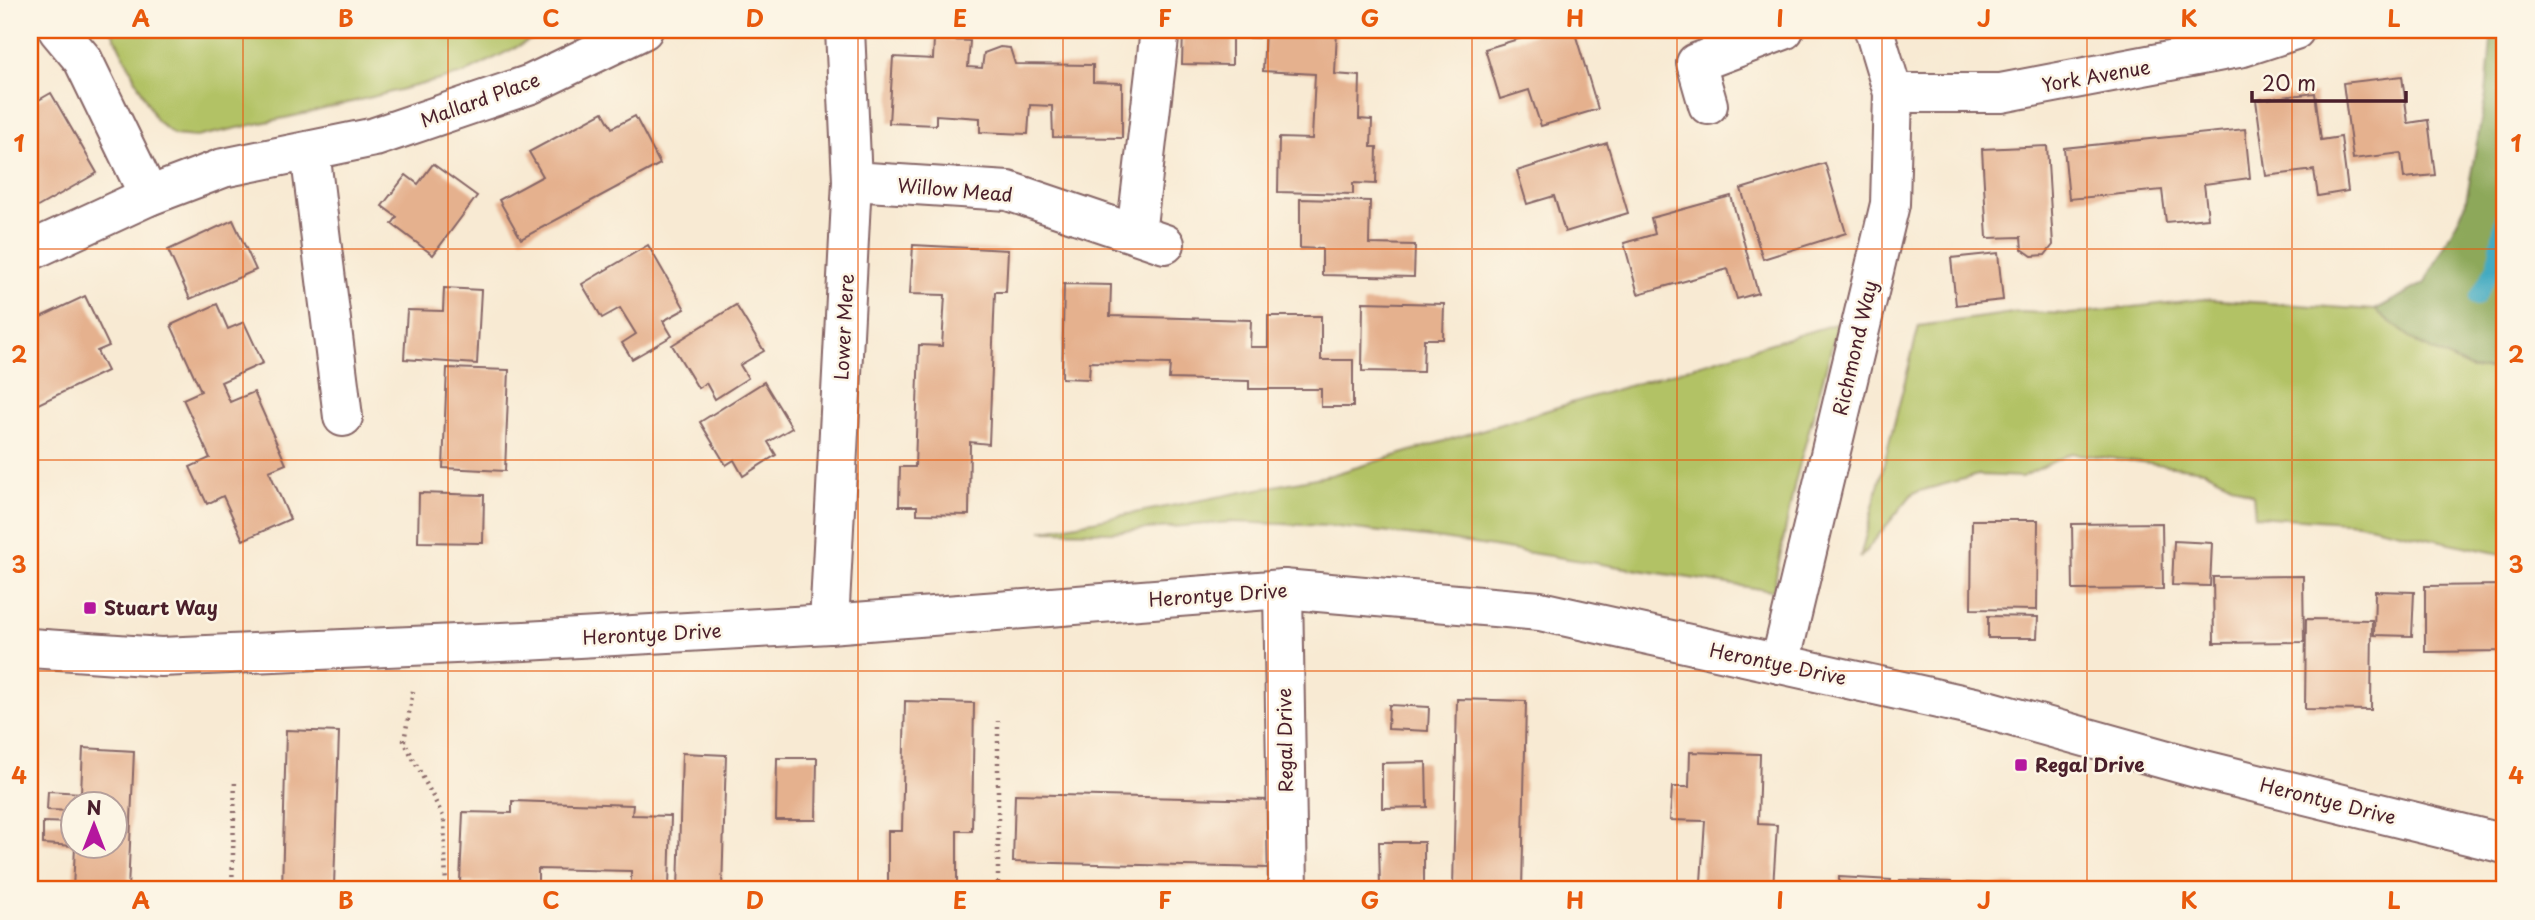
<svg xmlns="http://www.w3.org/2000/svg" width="2535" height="920" viewBox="0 0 2535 920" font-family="'Playpen Sans',sans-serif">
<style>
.green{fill:#b2c265;stroke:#7e7048;stroke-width:2}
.forest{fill:#8da85a;stroke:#6c6442;stroke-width:2}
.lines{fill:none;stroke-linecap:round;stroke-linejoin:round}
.stream{stroke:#42aac1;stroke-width:16}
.building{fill:#e5b18e}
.minor-casing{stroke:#876666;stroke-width:42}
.path{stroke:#876666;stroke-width:4.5;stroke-dasharray:2 5;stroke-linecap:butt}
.minor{stroke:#fff;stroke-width:38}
.grid{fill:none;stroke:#e8590c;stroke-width:2;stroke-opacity:0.55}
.poi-dot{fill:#b5179e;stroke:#fcf5e5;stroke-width:2.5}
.labels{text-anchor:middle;stroke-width:5;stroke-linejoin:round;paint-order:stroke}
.street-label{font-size:19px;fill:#4a1f2b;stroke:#fcf5e5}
.poi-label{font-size:19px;font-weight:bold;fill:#4a1f2b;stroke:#fcf5e5;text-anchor:start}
.neatline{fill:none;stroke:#e8590c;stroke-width:2.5}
.grid-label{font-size:23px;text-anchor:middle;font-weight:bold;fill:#e8590c}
</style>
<rect width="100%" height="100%" fill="#fcf5e5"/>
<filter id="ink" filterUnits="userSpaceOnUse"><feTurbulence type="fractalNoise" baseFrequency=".0143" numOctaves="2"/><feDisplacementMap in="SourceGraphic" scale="14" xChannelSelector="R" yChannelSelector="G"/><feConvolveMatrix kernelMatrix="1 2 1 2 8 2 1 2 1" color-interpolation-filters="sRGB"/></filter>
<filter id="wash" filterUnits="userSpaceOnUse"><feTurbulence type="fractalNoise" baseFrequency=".00686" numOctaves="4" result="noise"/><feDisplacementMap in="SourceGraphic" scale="28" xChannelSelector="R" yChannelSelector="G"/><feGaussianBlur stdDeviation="1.57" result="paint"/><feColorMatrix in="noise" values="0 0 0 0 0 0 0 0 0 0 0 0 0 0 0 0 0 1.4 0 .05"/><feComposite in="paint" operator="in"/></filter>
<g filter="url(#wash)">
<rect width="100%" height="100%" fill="#f8ead3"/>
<g class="green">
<path d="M 111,30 L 550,30 L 463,74 L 308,113 L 196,137 L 174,135 L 156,120 Z"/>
<path d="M 2204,299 L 2375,310 L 2419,344 L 2472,369 L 2505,369 L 2505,555 L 2359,523 L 2255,516 L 2253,495 L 2204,470 L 2071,453 L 2022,477 L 1978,475 L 1913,493 L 1860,558 L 1919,326 L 2020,312 L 2071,314 Z"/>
<path d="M 1838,323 L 1795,482 L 1773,591 L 1442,539 L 1329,526 L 1231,522 L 1111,532 L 1041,531 L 1331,475 Z"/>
</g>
<path class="forest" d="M 2492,30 L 2505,30 L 2505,369 L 2472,369 L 2419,344 L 2375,310 L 2425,283 L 2465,206 L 2486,94 Z"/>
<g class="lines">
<path class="stream" d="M 2477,298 L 2495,266 L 2505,205"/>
</g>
<g id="blocks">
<g class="building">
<path d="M 1183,30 L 1259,30 L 1258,38 L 1232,37 L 1232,65 L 1182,64 Z"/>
<path d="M 1265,30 L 1337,30 L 1335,74 L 1360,76 L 1359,119 L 1372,120 L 1371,147 L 1377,147 L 1376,184 L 1353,183 L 1353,194 L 1278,192 L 1279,138 L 1312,139 L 1315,74 L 1263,71 Z"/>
<path d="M 1548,30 L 1574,30 L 1598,109 L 1541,126 L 1529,90 L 1500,99 L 1485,49 Z"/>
<path d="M 934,39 L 970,41 L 968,67 L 982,68 L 984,53 L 1000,47 L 1010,48 L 1015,64 L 1093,65 L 1093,82 L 1122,83 L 1122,138 L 1053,137 L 1052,106 L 1030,105 L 1028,134 L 980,132 L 980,118 L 936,115 L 936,125 L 889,123 L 893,57 L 933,59 Z"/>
<path d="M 2402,76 L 2408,123 L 2428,120 L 2435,175 L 2404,178 L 2401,153 L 2353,159 L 2343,83 Z"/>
<path d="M 51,93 L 97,173 L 34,209 L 30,202 L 30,136 L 35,133 L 30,125 L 30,105 Z"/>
<path d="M 2315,93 L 2321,140 L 2341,137 L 2348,191 L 2318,196 L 2314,170 L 2266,176 L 2256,100 Z"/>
<path d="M 603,112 L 612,128 L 635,116 L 660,164 L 521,239 L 499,200 L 543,176 L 529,152 Z"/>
<path d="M 2245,129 L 2250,178 L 2204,184 L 2208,218 L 2166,222 L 2162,190 L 2069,199 L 2064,148 Z"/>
<path d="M 1607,143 L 1628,213 L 1565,232 L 1554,196 L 1527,204 L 1517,171 Z"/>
<path d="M 2047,146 L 2053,245 L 2045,255 L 2032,256 L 2022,249 L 2021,237 L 1987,238 L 1982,149 Z"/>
<path d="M 1825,163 L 1846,233 L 1763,259 L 1741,189 Z"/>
<path d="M 433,164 L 477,196 L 433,255 L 392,224 L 397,217 L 382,206 L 406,175 L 418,184 Z"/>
<path d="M 1731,196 L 1758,293 L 1737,299 L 1728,269 L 1638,294 L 1624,243 L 1655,234 L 1651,218 Z"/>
<path d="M 1300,199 L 1370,201 L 1369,244 L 1415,245 L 1414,277 L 1322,275 L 1322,249 L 1300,248 Z"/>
<path d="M 233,220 L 256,270 L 190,299 L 168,250 Z"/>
<path d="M 648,245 L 685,309 L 663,321 L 672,336 L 632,359 L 622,343 L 636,334 L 620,308 L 602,318 L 582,284 Z"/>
<path d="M 913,245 L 1008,250 L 1006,292 L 995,292 L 989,444 L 970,442 L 969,515 L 917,514 L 917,506 L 899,506 L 900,467 L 915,467 L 919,345 L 942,346 L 945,295 L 910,294 Z"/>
<path d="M 1998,253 L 2003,300 L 1956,305 L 1951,258 Z"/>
<path d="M 1064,284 L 1111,285 L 1110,316 L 1251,320 L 1250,347 L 1268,347 L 1268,316 L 1321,316 L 1321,360 L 1353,360 L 1353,407 L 1321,407 L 1321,389 L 1249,389 L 1249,381 L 1169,379 L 1170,364 L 1090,362 L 1089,379 L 1062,378 Z"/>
<path d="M 444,288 L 481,290 L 477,364 L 404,359 L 407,310 L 443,311 Z"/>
<path d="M 85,296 L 109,346 L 97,351 L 107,371 L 32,407 L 30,322 Z"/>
<path d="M 1363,302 L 1444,304 L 1443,339 L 1424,339 L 1423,372 L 1362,371 Z"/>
<path d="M 217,304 L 228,329 L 244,322 L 263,363 L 221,382 L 230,402 L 254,392 L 286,464 L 269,471 L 290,519 L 243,540 L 223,496 L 207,504 L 190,467 L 210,458 L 183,399 L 201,391 L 171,325 Z"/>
<path d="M 736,305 L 764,351 L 740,365 L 748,378 L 715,399 L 706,383 L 698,388 L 672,345 Z"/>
<path d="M 447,368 L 509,370 L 505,471 L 443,468 Z"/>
<path d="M 764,382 L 792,428 L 768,442 L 776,455 L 743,476 L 734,460 L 726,465 L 700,422 Z"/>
<path d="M 419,493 L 484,495 L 483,543 L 418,542 Z"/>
<path d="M 1972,520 L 2038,520 L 2037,610 L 1971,609 Z"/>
<path d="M 2162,523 L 2163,589 L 2073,590 L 2072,524 Z"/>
<path d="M 2174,541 L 2212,543 L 2210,586 L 2172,585 Z"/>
<path d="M 2303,576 L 2304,642 L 2214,643 L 2213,577 Z"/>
<path d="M 2505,585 L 2505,651 L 2425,652 L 2425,586 Z"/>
<path d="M 2375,591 L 2414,592 L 2412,636 L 2374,635 Z"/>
<path d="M 1988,616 L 2038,617 L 2037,638 L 1988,638 Z"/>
<path d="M 2306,619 L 2372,620 L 2371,710 L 2305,709 Z"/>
<path d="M 1457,699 L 1526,701 L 1522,890 L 1453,890 Z"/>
<path d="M 905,701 L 974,703 L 972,831 L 957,831 L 957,890 L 888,890 L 888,831 L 902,831 Z"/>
<path d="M 1389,705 L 1429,707 L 1428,731 L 1388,729 Z"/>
<path d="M 286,730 L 339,732 L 334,886 L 356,887 L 356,890 L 282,890 Z"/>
<path d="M 83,748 L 134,751 L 128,890 L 73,890 L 75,846 L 116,846 L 116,804 L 74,804 L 74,811 L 47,810 L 48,791 L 81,793 Z"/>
<path d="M 1690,752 L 1760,754 L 1758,824 L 1777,825 L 1773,887 L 1701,882 L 1705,821 L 1670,820 L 1672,787 L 1689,787 Z"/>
<path d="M 682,753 L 726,755 L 722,890 L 678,890 Z"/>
<path d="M 777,758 L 817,758 L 816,820 L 776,820 Z"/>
<path d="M 1426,762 L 1427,807 L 1382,808 L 1382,763 Z"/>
<path d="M 1015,794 L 1270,800 L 1269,868 L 1013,862 Z"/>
<path d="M 512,801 L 633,805 L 632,815 L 671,816 L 669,888 L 631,887 L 631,871 L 538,869 L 538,884 L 460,882 L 463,812 L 512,813 Z"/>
<path d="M 43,822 L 74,823 L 74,846 L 43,844 Z"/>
<path d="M 1379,842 L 1424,842 L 1424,888 L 1380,888 Z"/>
<path d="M 1839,877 L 1891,880 L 1890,890 L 1839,890 Z"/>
<path d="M 1900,880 L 1951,882 L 1951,890 L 1899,890 Z"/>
<path d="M 1965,883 L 2016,885 L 2016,890 L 1964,890 Z"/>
</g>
</g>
</g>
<g filter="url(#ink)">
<use href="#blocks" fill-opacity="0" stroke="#876666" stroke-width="2"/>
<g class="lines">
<defs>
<g id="minor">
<path d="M 58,30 L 83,60 L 149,196"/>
<path d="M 1893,93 L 2001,93 L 2243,47 L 2295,30"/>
<path d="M 1708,105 L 1696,63 L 1784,30"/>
<path d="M 310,151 L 343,417"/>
<path d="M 852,181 L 1008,191 L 1165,244"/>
<path d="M 1136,234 L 1160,30"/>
<path d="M 30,251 L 149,196 L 223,168 L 375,137 L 531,84 L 643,30"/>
<path d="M 1283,589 L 1288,890"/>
<path d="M 829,624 L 852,181 L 845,30"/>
<path d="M 30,648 L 161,657 L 525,641 L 829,624 L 1283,589 L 1540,611 L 1988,710 L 2196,768 L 2505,844"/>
<path d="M 1780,664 L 1890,204 L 1893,93 L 1874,30"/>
</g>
</defs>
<use href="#minor" class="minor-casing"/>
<g class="path">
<path d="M 413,691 L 404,741 L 444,818 L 446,890"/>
<path d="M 232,890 L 235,779"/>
<path d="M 998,890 L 998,721"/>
</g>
<use href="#minor" class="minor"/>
</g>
</g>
<path class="grid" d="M 243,30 L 243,890M 448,30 L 448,890M 653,30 L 653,890M 858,30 L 858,890M 1063,30 L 1063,890M 1268,30 L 1268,890M 1472,30 L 1472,890M 1677,30 L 1677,890M 1882,30 L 1882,890M 2087,30 L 2087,890M 2292,30 L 2292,890M 30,249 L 2505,249M 30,460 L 2505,460M 30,671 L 2505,671"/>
<g class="poi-dot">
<rect x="83" y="601" width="14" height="14" rx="3.5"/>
<rect x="2014" y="758" width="14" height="14" rx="3.5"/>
</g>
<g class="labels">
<g class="street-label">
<text transform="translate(2096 76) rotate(-10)" y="7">York Avenue</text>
<text transform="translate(480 100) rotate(-20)" y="7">Mallard Place</text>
<text transform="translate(955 190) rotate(5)" y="7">Willow Mead</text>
<text transform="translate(844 327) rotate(-87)" y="7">Lower Mere</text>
<text transform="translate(1855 348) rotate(-77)" y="7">Richmond Way</text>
<text transform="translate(1218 595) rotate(-4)" y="7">Herontye Drive</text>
<text transform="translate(652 634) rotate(-3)" y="7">Herontye Drive</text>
<text transform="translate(1778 664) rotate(12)" y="7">Herontye Drive</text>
<text transform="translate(1285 740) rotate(-91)" y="7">Regal Drive</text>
<text transform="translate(2328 801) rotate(14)" y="7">Herontye Drive</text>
</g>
<g class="poi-label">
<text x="104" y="615">Stuart Way</text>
<text x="2035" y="772">Regal Drive</text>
</g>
</g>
<rect width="2535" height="920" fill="none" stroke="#fcf5e5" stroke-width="77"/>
<g transform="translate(94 825)"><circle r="33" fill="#fcf5e5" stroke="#b59f9b" stroke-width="2"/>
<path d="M0-5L12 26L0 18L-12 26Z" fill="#b5179e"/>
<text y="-10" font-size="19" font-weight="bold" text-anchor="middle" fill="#4a1f2b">N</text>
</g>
<path d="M2252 91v10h154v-10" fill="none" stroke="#4a1f2b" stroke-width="3.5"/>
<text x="2262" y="91" font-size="21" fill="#4a1f2b" stroke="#fcf5e5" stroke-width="5" paint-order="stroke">20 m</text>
<rect x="38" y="38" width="2458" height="843" class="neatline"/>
<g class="grid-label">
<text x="141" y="27">A</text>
<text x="346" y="27">B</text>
<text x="551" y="27">C</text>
<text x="755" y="27">D</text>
<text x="960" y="27">E</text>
<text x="1165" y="27">F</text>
<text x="1370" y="27">G</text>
<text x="1575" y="27">H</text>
<text x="1780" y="27">I</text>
<text x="1984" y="27">J</text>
<text x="2189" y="27">K</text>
<text x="2394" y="27">L</text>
<text x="19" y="152">1</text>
<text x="2516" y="152">1</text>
<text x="19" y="363">2</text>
<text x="2516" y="363">2</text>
<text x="19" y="573">3</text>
<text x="2516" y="573">3</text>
<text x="19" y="784">4</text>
<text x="2516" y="784">4</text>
<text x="141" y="909">A</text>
<text x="346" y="909">B</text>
<text x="551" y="909">C</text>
<text x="755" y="909">D</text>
<text x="960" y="909">E</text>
<text x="1165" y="909">F</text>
<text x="1370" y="909">G</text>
<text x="1575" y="909">H</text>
<text x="1780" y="909">I</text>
<text x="1984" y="909">J</text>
<text x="2189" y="909">K</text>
<text x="2394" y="909">L</text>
</g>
</svg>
